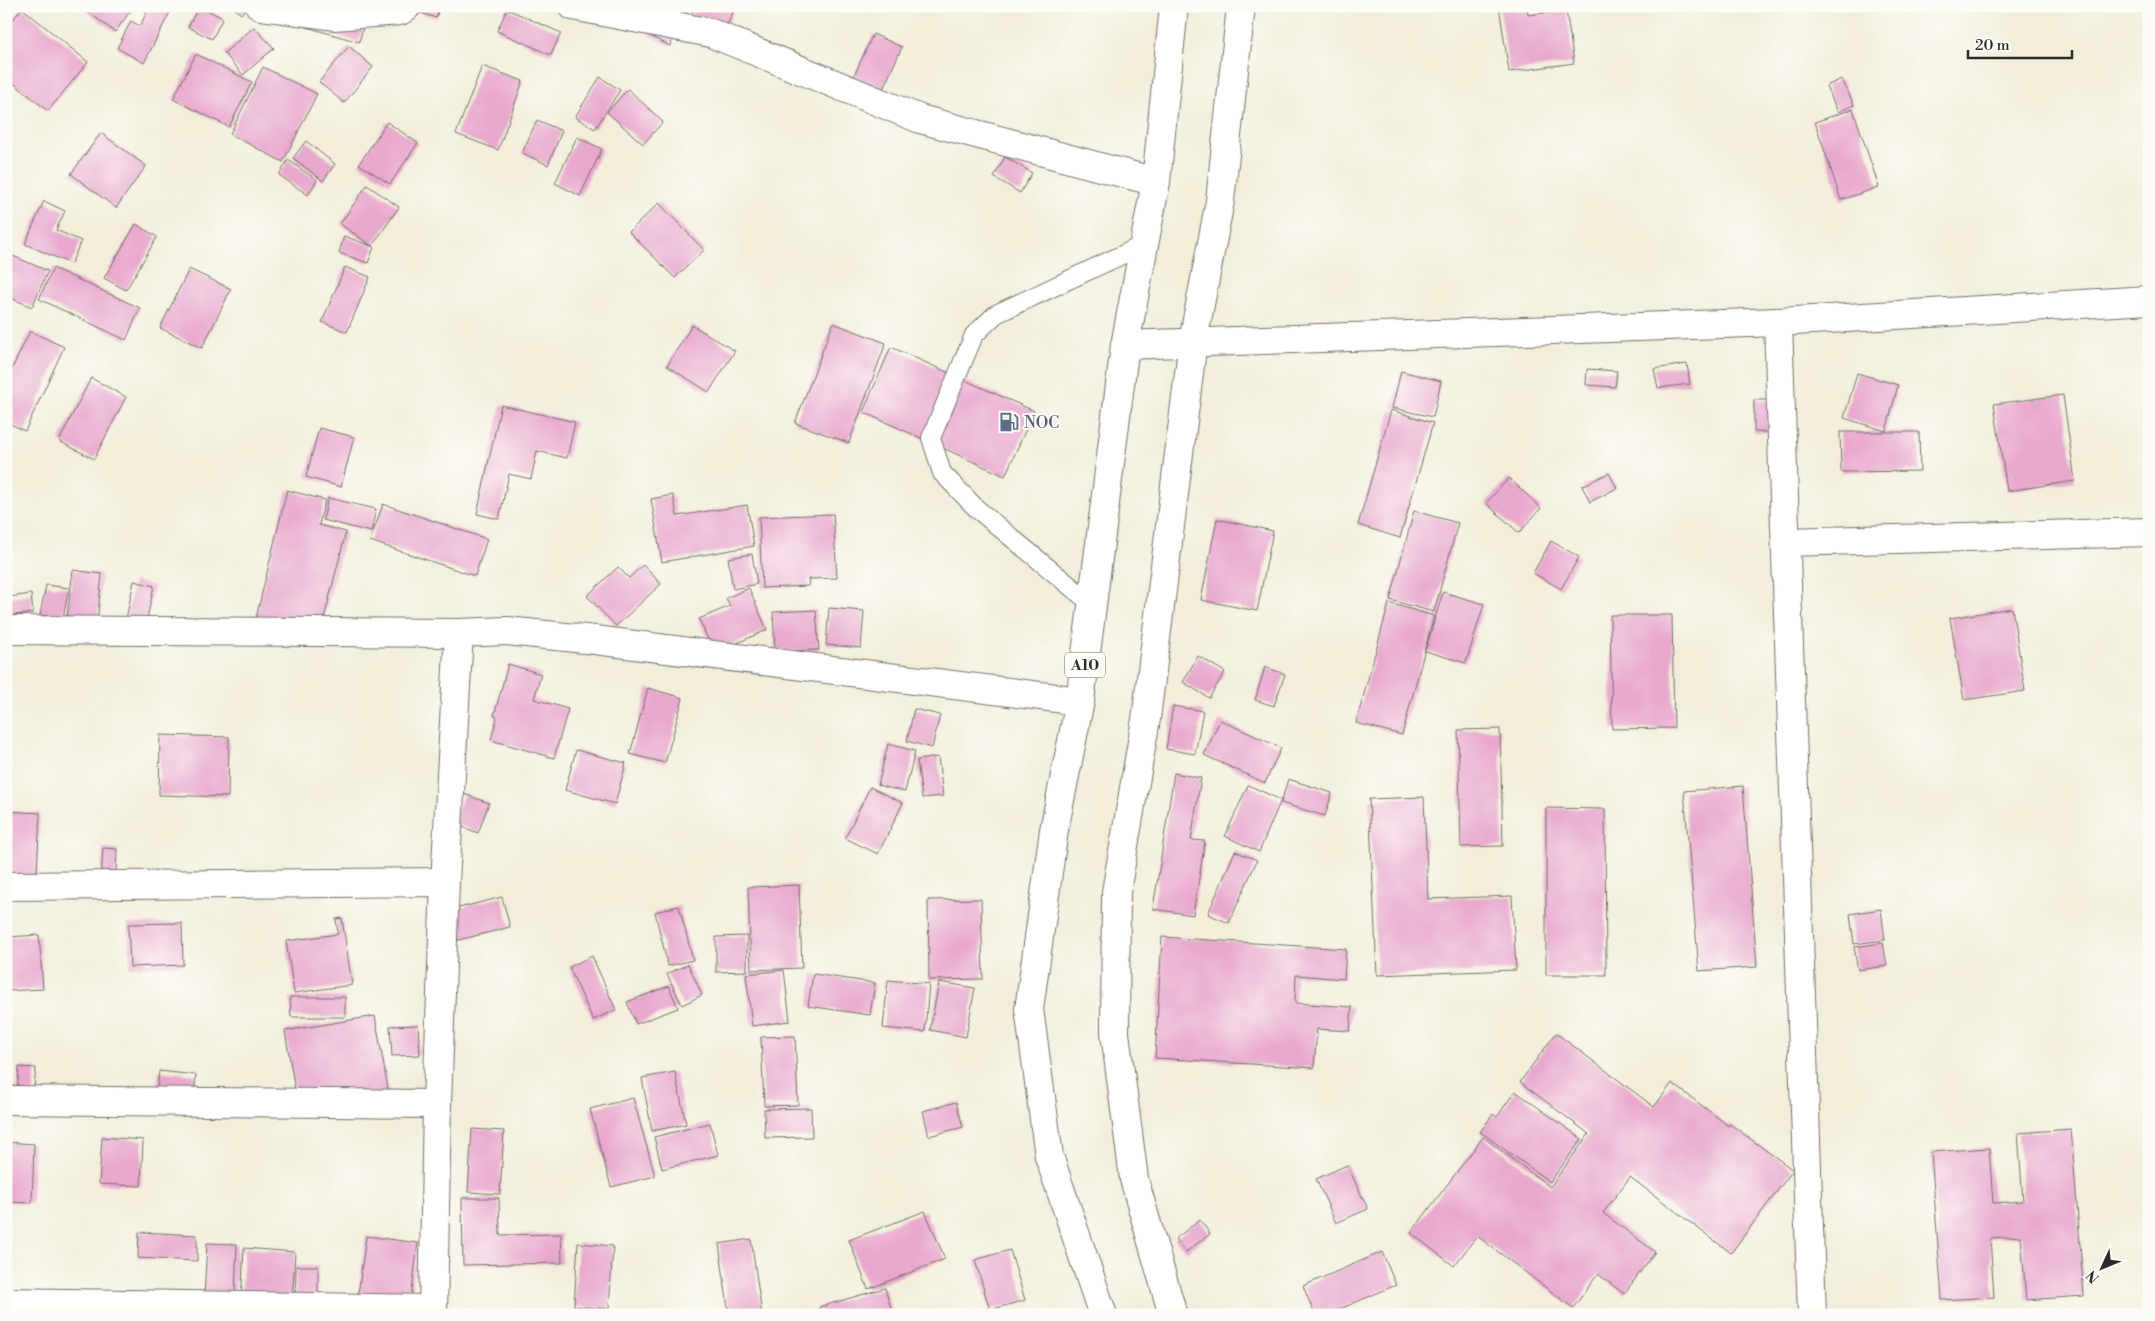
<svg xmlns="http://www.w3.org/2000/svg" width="2155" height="1321" viewBox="0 0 2155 1321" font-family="'Libre Bodoni',serif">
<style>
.building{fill:#e8a8cd}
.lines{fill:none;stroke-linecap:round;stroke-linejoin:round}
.service-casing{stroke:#716f68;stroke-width:20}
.minor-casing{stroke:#716f68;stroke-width:30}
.trunk-casing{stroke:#716f68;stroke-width:30}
.service{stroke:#fff;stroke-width:18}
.minor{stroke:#fff;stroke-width:28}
.trunk{stroke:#fff;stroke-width:28}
.labels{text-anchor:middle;stroke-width:4;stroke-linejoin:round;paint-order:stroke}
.shield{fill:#fdfcf7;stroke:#6a6a68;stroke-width:1}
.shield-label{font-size:15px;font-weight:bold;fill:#2b2b2b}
.service-label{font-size:16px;fill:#4e5e75;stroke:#fdfcf7;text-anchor:start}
</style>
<rect width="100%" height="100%" fill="#fdfcf7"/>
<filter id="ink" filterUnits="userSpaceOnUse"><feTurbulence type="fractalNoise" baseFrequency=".02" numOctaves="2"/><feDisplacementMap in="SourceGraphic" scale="10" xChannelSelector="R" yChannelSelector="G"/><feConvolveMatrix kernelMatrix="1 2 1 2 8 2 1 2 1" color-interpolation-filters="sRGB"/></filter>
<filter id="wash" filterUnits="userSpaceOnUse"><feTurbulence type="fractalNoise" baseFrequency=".0096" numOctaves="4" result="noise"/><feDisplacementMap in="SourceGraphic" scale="20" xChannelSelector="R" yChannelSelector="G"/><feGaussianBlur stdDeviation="1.12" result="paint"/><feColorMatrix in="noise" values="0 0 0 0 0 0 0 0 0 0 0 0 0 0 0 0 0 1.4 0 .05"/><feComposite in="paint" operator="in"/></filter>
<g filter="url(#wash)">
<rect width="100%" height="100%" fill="#f2eeda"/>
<g id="blocks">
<g class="building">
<path d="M 80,6 L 134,6 L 115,32 Z"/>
<path d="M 150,6 L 173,6 L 144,63 L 117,48 L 131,21 L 140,26 Z"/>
<path d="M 199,6 L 223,18 L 212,39 L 188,27 Z"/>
<path d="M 232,6 L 248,6 L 241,14 Z"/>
<path d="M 413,6 L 440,6 L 436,18 L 412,10 Z"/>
<path d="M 662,6 L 688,6 L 670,46 L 648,35 Z"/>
<path d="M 695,6 L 725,6 L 734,10 L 716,50 L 683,35 Z"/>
<path d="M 1499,6 L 1527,6 L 1528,15 L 1566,10 L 1574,63 L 1509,72 Z"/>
<path d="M 22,8 L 88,62 L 48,111 L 6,77 L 6,26 L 7,27 Z"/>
<path d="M 507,9 L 561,33 L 551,55 L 497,31 Z"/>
<path d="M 271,17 L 366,17 L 359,42 Z"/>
<path d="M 254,27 L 274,48 L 243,75 L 224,53 Z"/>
<path d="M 873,34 L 902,47 L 882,91 L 853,78 Z"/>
<path d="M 349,46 L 373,67 L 344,103 L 319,82 Z"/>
<path d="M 196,54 L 252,82 L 229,127 L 173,99 Z"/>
<path d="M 482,66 L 523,81 L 498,150 L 456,134 Z"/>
<path d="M 263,67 L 317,94 L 283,162 L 230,134 Z"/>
<path d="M 600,77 L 620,90 L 595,129 L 575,117 Z"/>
<path d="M 1842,79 L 1854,105 L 1838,112 L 1826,86 Z"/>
<path d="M 628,89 L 663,122 L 643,144 L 607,112 Z"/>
<path d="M 1853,109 L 1879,187 L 1841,200 L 1815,122 Z"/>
<path d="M 537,120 L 562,131 L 548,165 L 522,153 Z"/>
<path d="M 387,122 L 418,143 L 390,184 L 359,164 Z"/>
<path d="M 101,133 L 146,166 L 116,208 L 71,174 Z"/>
<path d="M 577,137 L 602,149 L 580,196 L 555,183 Z"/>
<path d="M 306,141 L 335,164 L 323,181 L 293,158 Z"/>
<path d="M 1005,157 L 1032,173 L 1020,193 L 994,177 Z"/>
<path d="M 288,160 L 317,180 L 308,195 L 279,175 Z"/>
<path d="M 367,185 L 399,207 L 372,246 L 340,224 Z"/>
<path d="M 44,201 L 65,211 L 56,230 L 81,241 L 71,264 L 25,244 Z"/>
<path d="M 659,203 L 704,250 L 675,278 L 629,232 Z"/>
<path d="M 136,224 L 157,237 L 126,290 L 104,278 Z"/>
<path d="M 344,236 L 374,247 L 368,263 L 339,253 Z"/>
<path d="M 6,253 L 48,271 L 32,307 L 6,296 Z"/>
<path d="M 345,267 L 370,277 L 347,332 L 322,322 Z"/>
<path d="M 53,268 L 140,308 L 126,340 L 39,299 Z"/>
<path d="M 189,269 L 231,289 L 202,348 L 160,328 Z"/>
<path d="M 833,323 L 886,343 L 849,443 L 795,423 Z"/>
<path d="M 692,325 L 735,351 L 709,392 L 667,366 Z"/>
<path d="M 30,331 L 64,347 L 25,431 L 6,422 L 6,381 Z"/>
<path d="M 891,347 L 1034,411 L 1005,476 L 863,412 Z"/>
<path d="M 1687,364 L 1690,384 L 1658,388 L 1654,369 Z"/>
<path d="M 1587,369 L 1617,371 L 1615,387 L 1586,385 Z"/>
<path d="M 1401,371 L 1441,381 L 1433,417 L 1392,408 Z"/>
<path d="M 1857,373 L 1898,385 L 1886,431 L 1844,418 Z"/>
<path d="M 91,378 L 126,397 L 94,459 L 59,441 Z"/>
<path d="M 2063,395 L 2075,481 L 2007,491 L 1994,404 Z"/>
<rect x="1754" y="400" width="37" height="32"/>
<path d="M 501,405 L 575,422 L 567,458 L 537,451 L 531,479 L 509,474 L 499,519 L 477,514 Z"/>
<path d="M 1391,410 L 1433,423 L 1400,538 L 1358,525 Z"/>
<path d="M 319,428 L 354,437 L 341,487 L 306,477 Z"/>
<path d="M 1840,432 L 1919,432 L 1920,471 L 1841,472 Z"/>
<path d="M 1609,473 L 1617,488 L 1590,502 L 1582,486 Z"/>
<path d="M 1509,478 L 1541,508 L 1519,533 L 1486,503 Z"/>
<path d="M 287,490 L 325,500 L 319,525 L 346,532 L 320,634 L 256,618 Z"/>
<path d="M 673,495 L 677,516 L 747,505 L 754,546 L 662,562 L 651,499 Z"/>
<path d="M 328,498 L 376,509 L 371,532 L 323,520 Z"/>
<path d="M 383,504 L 487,539 L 475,576 L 370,541 Z"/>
<path d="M 1414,511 L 1458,523 L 1434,612 L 1390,600 Z"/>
<path d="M 833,514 L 837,578 L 808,579 L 809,586 L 762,588 L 759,517 Z"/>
<path d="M 1217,519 L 1273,531 L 1257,611 L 1201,600 Z"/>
<path d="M 1551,541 L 1579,557 L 1561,589 L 1533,573 Z"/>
<path d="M 752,554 L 757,584 L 733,589 L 728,558 Z"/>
<path d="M 643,565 L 661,584 L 616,626 L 587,596 L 618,567 L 629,578 Z"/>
<path d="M 73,570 L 102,574 L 97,622 L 67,618 Z"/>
<path d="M 6,581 L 9,597 L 31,594 L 33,613 L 6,616 Z"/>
<path d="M 134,581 L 154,586 L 146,623 L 126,619 Z"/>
<path d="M 46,585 L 69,588 L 63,619 L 40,615 Z"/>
<path d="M 749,588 L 767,630 L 714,653 L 699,619 L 730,606 L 726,598 Z"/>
<path d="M 1443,592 L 1484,604 L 1466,663 L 1425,651 Z"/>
<path d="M 1389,603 L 1434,616 L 1402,735 L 1356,723 Z"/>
<path d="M 829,608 L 864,611 L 861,648 L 826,645 Z"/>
<path d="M 2012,608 L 2025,691 L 1964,700 L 1950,618 Z"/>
<path d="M 816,610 L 819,650 L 775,651 L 773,612 Z"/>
<path d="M 1610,615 L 1672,615 L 1674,728 L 1612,729 Z"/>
<path d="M 1198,656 L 1225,672 L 1209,698 L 1183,682 Z"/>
<path d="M 508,664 L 541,674 L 534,699 L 568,709 L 554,758 L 491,740 L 497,717 L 494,716 Z"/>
<path d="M 1265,667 L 1285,674 L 1274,706 L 1255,700 Z"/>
<path d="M 648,688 L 683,698 L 665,763 L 630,754 Z"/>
<path d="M 1173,706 L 1203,711 L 1195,754 L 1166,749 Z"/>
<path d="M 914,709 L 940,715 L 932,748 L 907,741 Z"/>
<path d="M 1220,720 L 1281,748 L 1265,783 L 1204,755 Z"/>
<path d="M 1500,729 L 1503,846 L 1461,847 L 1458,730 Z"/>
<path d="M 160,735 L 229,737 L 228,797 L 159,795 Z"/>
<path d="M 888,744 L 915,751 L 905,792 L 878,785 Z"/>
<path d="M 576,750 L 626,763 L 615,804 L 565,790 Z"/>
<path d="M 938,757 L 943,796 L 922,798 L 917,760 Z"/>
<path d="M 1174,773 L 1201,778 L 1191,840 L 1205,841 L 1193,915 L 1153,909 Z"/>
<path d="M 1288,779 L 1332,793 L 1325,816 L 1281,803 Z"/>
<path d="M 1248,785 L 1281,800 L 1259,852 L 1225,836 Z"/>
<path d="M 1743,786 L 1757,967 L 1699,971 L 1684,791 Z"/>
<path d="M 870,787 L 903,803 L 878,854 L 845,838 Z"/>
<path d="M 464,794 L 489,803 L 478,833 L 453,823 Z"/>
<path d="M 1424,797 L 1428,899 L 1512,896 L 1516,970 L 1377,975 L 1369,799 Z"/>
<path d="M 1546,808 L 1605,809 L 1606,975 L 1546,975 Z"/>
<path d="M 6,811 L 40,813 L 36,893 L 6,891 Z"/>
<path d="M 103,848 L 117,849 L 115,892 L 100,891 Z"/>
<path d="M 1235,851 L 1257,860 L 1229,923 L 1208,914 Z"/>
<path d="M 799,885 L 802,968 L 751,970 L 748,887 Z"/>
<path d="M 502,897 L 510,927 L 455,941 L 447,911 Z"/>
<path d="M 981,899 L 983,979 L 929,980 L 928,900 Z"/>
<path d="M 679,906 L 693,960 L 668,966 L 655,912 Z"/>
<path d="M 1881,909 L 1885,940 L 1854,944 L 1850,914 Z"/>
<path d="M 342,918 L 352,985 L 294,993 L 286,941 L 338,934 L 336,919 Z"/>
<path d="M 182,923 L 183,965 L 130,967 L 128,924 Z"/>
<path d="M 39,935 L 43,989 L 6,991 L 6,937 Z"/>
<path d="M 747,936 L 747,971 L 716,972 L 716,937 Z"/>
<path d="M 1162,937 L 1346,949 L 1344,979 L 1296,975 L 1295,1003 L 1352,1007 L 1350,1031 L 1317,1029 L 1314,1068 L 1155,1058 Z"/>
<path d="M 1883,943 L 1887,966 L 1858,970 L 1854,947 Z"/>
<path d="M 592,956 L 616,1010 L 593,1020 L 569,967 Z"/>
<path d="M 688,964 L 702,995 L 682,1005 L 667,974 Z"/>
<path d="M 784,970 L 790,1021 L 752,1026 L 746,974 Z"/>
<path d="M 813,974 L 875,983 L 870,1015 L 808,1006 Z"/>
<path d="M 888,980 L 929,984 L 925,1032 L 883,1028 Z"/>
<path d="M 939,982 L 975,988 L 966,1037 L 930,1030 Z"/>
<path d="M 669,986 L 678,1008 L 636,1024 L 627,1002 Z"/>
<path d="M 290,997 L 345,997 L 345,1017 L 291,1017 Z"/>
<path d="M 375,1016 L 390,1100 L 298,1108 L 285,1031 Z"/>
<path d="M 418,1025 L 420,1055 L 392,1056 L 390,1026 Z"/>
<path d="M 1556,1033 L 1654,1107 L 1672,1083 L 1729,1126 L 1730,1124 L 1793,1170 L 1731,1253 L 1630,1177 L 1603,1213 L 1655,1252 L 1624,1294 L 1598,1274 L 1573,1308 L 1477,1236 L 1454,1266 L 1411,1233 L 1483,1137 L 1550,1187 L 1589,1134 L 1520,1082 Z"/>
<path d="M 795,1036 L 798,1105 L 764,1106 L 761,1037 Z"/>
<path d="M 19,1067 L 36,1068 L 33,1096 L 17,1095 Z"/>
<path d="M 159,1071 L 196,1075 L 193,1103 L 156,1099 Z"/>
<path d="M 675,1072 L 686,1124 L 652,1131 L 642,1078 Z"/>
<path d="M 1515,1091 L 1582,1139 L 1550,1182 L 1480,1132 L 1493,1114 L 1497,1117 Z"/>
<path d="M 633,1098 L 655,1176 L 611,1187 L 590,1109 Z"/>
<path d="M 956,1102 L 963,1127 L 929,1136 L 923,1111 Z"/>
<path d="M 811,1108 L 812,1137 L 765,1138 L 764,1109 Z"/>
<path d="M 710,1123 L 718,1155 L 662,1169 L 654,1137 Z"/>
<path d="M 472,1129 L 504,1131 L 500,1194 L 468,1192 Z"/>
<path d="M 2071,1129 L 2084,1296 L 2026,1300 L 2021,1236 L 1990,1238 L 1994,1297 L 1942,1300 L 1931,1152 L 1989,1148 L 1993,1203 L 2023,1201 L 2018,1133 Z"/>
<path d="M 102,1137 L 143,1140 L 141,1186 L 99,1184 Z"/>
<path d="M 6,1142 L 34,1144 L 32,1203 L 6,1202 Z"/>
<path d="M 1347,1165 L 1368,1209 L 1336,1223 L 1316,1179 Z"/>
<path d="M 462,1198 L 499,1198 L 500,1235 L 561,1234 L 562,1263 L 463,1265 Z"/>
<path d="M 925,1211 L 945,1259 L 868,1289 L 849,1240 Z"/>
<path d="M 1200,1220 L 1210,1234 L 1186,1252 L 1175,1239 Z"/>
<path d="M 139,1232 L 197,1235 L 197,1261 L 138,1258 Z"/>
<path d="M 366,1236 L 418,1243 L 409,1315 L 356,1309 Z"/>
<path d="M 751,1239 L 762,1315 L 729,1315 L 719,1244 Z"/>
<path d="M 207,1243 L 237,1244 L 234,1315 L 203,1315 Z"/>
<path d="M 578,1243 L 613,1246 L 609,1309 L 574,1306 Z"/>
<path d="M 244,1248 L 295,1252 L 292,1306 L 241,1302 Z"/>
<path d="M 1010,1250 L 1025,1300 L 990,1310 L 975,1260 Z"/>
<path d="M 1382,1252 L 1396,1285 L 1326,1315 L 1315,1315 L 1303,1286 Z"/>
<path d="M 296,1266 L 318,1266 L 318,1315 L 295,1315 Z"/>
<path d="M 885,1288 L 893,1315 L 821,1315 L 819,1307 Z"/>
</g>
</g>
</g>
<g filter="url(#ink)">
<use href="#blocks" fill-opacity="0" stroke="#716f68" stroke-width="1"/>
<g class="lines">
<defs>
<path id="service" d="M 1093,605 L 977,509 L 942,473 L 931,438 L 974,335 L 996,314 L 1143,245"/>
<g id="minor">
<path d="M 260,6 L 334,16 L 400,11 L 407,6"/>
<path d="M 573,6 L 711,33 L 920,119 L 1156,182"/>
<path d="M 1778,322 L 1812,1315"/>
<path d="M 1125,345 L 1778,322 L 2149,300"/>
<path d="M 1786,542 L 2149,532"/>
<path d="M 6,630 L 459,633 L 507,631 L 595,640 L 1080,701"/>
<path d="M 6,886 L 445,882"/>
<path d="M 6,1100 L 437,1104"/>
<path d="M 6,1302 L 433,1309"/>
<path d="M 433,1315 L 437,1104 L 445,882 L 459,633"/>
</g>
<g id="trunk">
<path d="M 1103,1315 L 1049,1156 L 1029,1009 L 1054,830 L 1080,701 L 1125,345 L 1156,182 L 1174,6"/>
<path d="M 1173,1315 L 1134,1179 L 1115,1033 L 1116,892 L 1146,719 L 1193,341 L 1220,201 L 1241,6"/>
</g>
</defs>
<use href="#service" class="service-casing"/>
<use href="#minor" class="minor-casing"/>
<use href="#trunk" class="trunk-casing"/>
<use href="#service" class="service"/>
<use href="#minor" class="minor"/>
<use href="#trunk" class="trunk"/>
</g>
</g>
<defs>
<symbol id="fuel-bare" viewBox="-9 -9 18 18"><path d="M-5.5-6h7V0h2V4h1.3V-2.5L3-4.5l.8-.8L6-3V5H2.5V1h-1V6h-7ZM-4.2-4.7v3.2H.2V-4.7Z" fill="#5c6f8a" stroke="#fdfcf7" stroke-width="2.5" paint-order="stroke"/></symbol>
</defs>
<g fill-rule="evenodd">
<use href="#fuel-bare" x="995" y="408" width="28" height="28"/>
</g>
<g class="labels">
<rect class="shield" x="1065" y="652.5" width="40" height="25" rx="4"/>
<g class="shield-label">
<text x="1085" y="670">A10</text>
</g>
<g class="service-label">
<text x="1024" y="428">NOC</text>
</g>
</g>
<rect width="2155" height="1321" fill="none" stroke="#fdfcf7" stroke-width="25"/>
<g transform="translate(2102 1268) rotate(226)" stroke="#fdfcf7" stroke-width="4" paint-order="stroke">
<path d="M0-4L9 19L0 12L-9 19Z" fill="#2b2b2b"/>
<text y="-8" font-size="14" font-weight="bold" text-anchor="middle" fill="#2b2b2b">N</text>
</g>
<path d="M1968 50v8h104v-8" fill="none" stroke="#2b2b2b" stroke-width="2.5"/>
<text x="1975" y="50" font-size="15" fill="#2b2b2b" stroke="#fdfcf7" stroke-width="4" paint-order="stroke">20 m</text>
</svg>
